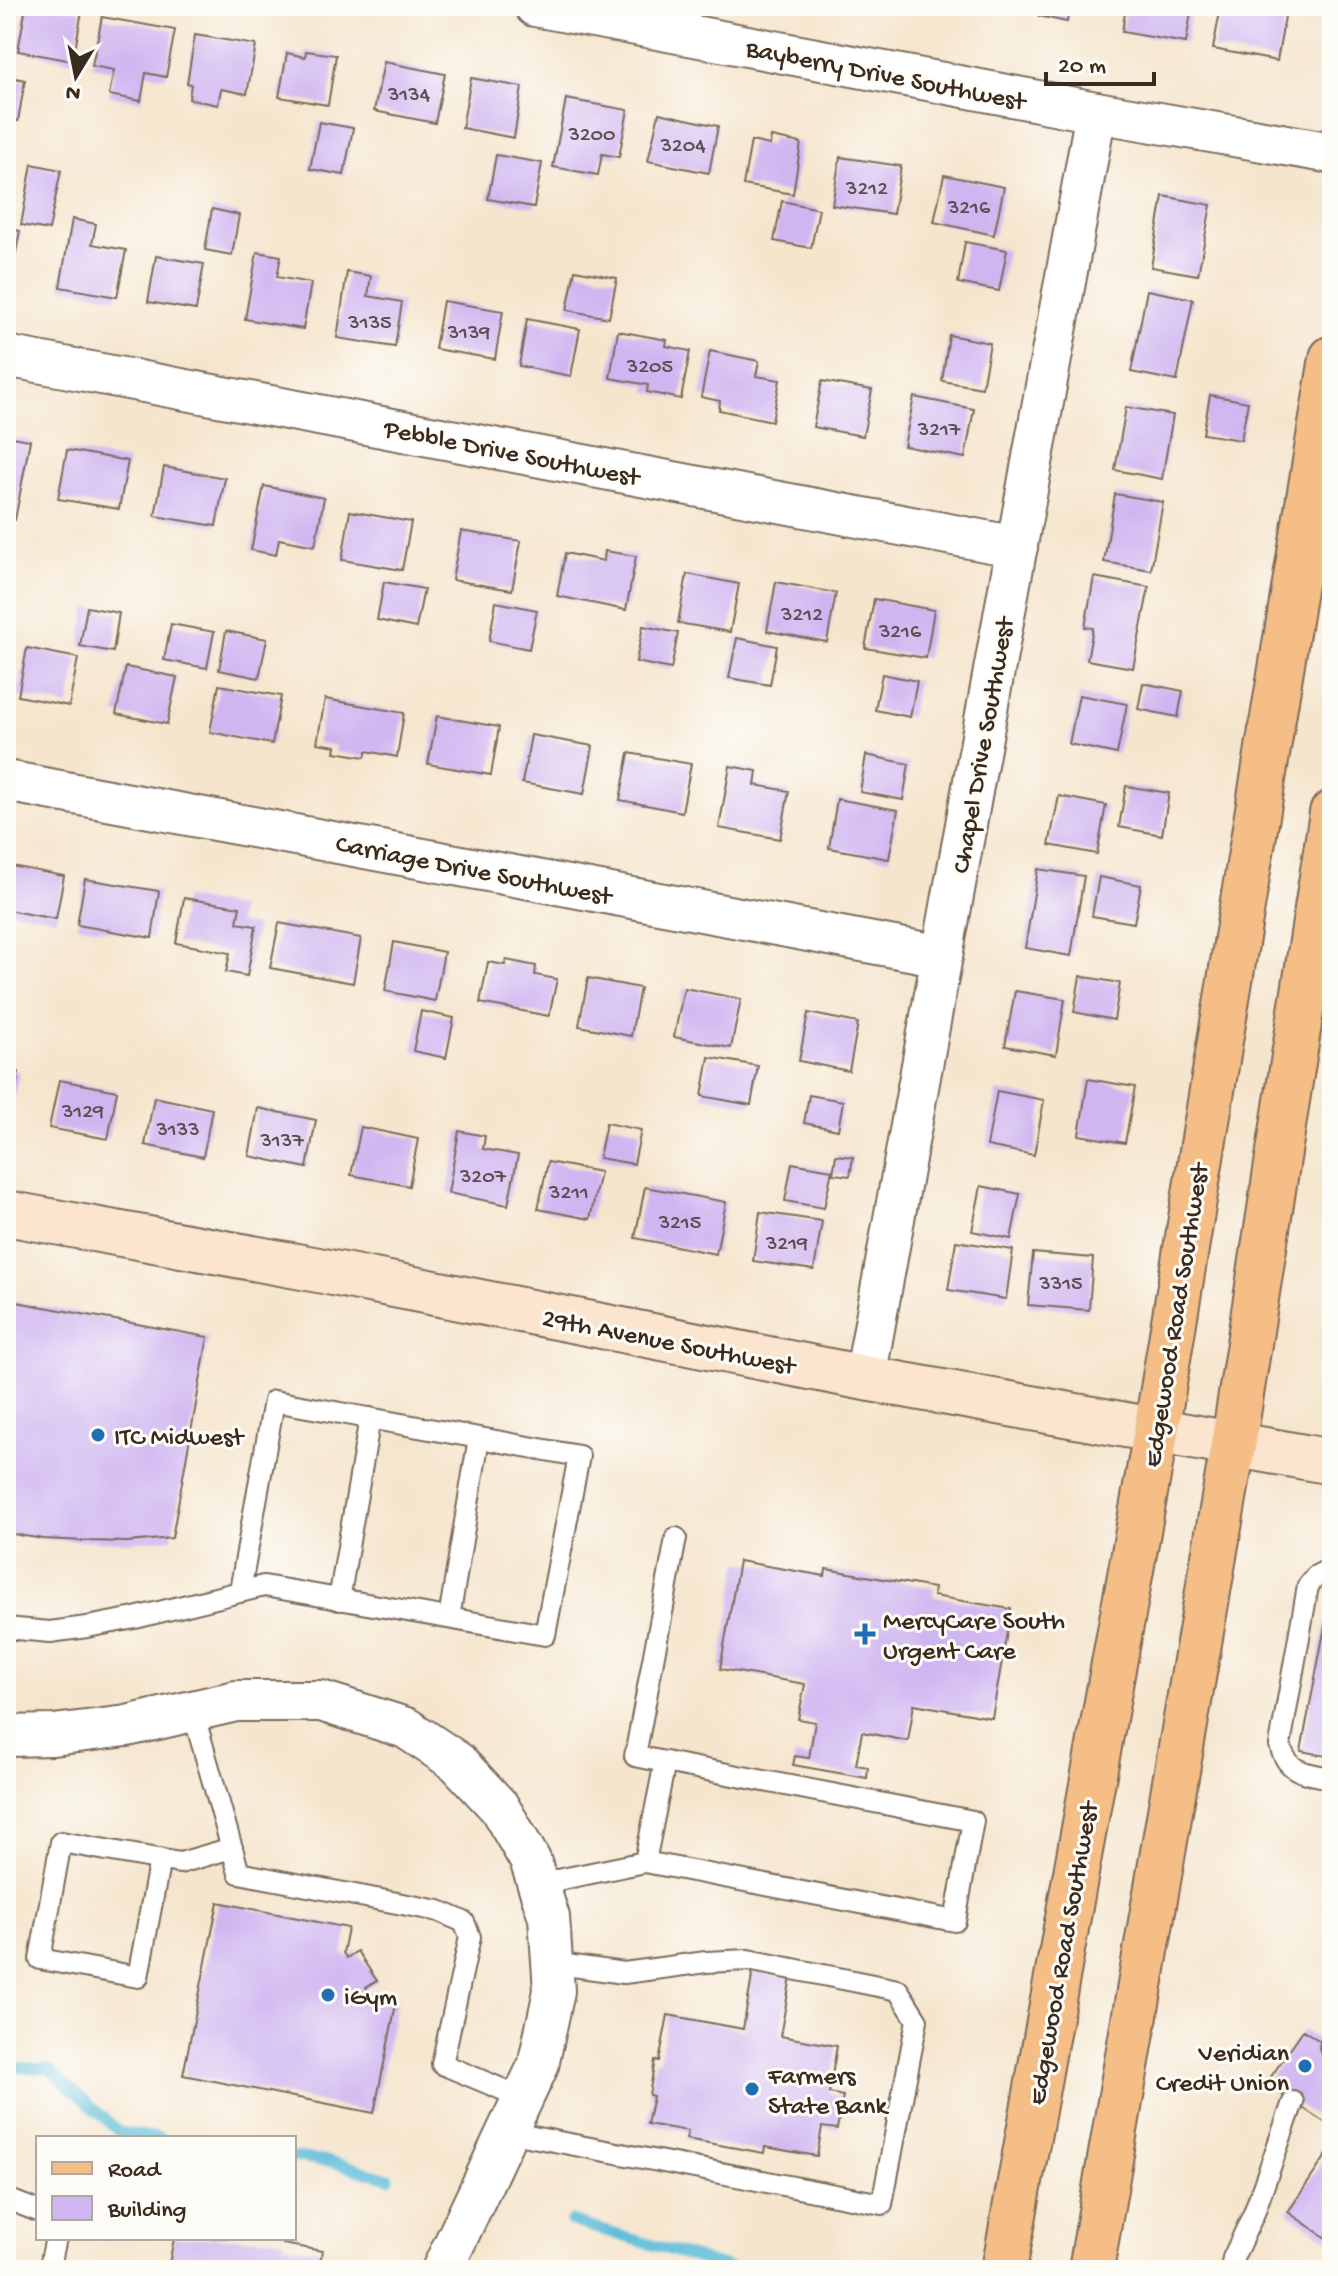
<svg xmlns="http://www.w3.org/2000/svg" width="1338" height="2276" viewBox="0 0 1338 2276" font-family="'Gochi Hand',sans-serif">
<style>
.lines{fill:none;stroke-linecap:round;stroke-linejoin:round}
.stream{stroke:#5abcd9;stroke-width:11}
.building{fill:#cfb6f1}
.lane-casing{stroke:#7c6b5b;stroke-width:24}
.street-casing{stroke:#7c6b5b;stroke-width:44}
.secondary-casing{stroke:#7c6b5b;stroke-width:48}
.primary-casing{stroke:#7c6b5b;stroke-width:48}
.lane{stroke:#fff;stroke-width:20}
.street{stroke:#fff;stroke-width:40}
.secondary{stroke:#fbe5cf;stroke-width:44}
.primary{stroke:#f6be87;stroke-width:44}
.poi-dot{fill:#1f6fb2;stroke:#fdfcf7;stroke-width:3}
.labels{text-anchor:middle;stroke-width:6;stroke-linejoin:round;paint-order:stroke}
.number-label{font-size:22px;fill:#604d53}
.street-label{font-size:26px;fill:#3b2a1e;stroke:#fdfcf7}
.poi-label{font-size:26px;fill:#3b2a1e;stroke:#fdfcf7;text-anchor:start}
</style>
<rect width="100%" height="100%" fill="#fdfcf7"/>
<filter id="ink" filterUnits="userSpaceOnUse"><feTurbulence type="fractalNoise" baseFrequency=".0125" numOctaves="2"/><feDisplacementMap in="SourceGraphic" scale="16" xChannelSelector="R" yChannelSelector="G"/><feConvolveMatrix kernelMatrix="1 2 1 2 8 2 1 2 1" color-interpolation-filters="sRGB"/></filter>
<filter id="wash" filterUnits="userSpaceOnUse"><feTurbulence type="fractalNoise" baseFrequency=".006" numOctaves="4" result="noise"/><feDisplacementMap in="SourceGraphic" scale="32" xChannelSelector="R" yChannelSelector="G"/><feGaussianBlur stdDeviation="1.8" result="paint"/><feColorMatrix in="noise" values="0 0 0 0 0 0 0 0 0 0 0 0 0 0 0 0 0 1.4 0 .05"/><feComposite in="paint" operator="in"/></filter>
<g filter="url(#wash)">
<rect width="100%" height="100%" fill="#f5e5cd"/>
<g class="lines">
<g class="stream">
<path d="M 6,2067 L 49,2069 L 120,2132 L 161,2138"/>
<path d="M 294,2157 L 327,2161 L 389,2178"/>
<path d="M 571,2221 L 737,2270"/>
</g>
</g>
<g id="blocks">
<g class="building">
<path d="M 26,6 L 53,6 L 82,11 L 73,61 L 18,51 Z"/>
<path d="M 1011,6 L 1070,6 L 1067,22 L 1039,16 L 1040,13 Z"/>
<path d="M 1126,6 L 1192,6 L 1186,43 L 1122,32 Z"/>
<path d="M 1221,6 L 1256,6 L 1286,11 L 1277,61 L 1213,49 Z"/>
<path d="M 102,17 L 175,30 L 166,77 L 146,73 L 141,101 L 109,95 L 114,70 L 92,66 Z"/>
<path d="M 195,35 L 256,45 L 247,94 L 221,89 L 218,105 L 189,99 L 191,84 L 187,83 Z"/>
<path d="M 306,51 L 336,55 L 328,105 L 279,97 L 287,53 L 305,57 Z"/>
<path d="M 384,62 L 445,74 L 435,123 L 374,111 Z"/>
<path d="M 6,76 L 25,80 L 18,121 L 6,119 Z"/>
<path d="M 471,78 L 522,87 L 514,138 L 462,128 Z"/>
<path d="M 566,99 L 628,110 L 619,157 L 602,154 L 598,175 L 553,167 Z"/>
<path d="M 659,113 L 718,126 L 709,173 L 648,161 Z"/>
<path d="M 319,122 L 353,128 L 344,175 L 310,169 Z"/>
<path d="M 771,137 L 801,143 L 793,194 L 743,185 L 751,141 L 770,145 Z"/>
<path d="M 496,155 L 542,163 L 534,207 L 488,199 Z"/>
<path d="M 840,157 L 901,166 L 893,214 L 832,205 Z"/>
<path d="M 32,164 L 61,170 L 49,230 L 21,225 Z"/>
<path d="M 944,175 L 1004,187 L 994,235 L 934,222 Z"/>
<path d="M 1163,196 L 1211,205 L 1198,275 L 1151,267 Z"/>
<path d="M 782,201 L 819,209 L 811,248 L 774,241 Z"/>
<path d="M 212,209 L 239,215 L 232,255 L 205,250 Z"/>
<path d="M 72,219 L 96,224 L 92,244 L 126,250 L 117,297 L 60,287 Z"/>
<path d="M 6,228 L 20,231 L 11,278 L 6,277 Z"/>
<path d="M 965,242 L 1007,250 L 999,291 L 958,283 Z"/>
<path d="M 257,252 L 281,256 L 277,277 L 311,283 L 303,329 L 245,319 Z"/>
<path d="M 156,256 L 204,264 L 196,310 L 148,302 Z"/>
<path d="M 575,270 L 617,278 L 609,318 L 567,310 Z"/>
<path d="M 347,272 L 371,276 L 368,296 L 402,302 L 395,347 L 337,338 Z"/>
<path d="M 1147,290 L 1193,299 L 1177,381 L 1131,372 Z"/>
<path d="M 443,301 L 503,311 L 495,359 L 435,349 Z"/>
<path d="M 527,319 L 580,329 L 571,376 L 519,366 Z"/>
<path d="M 618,331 L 667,340 L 666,346 L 690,351 L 681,399 L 647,392 L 648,385 L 610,378 Z"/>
<path d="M 949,335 L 990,343 L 982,388 L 942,381 Z"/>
<path d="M 710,351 L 759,361 L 756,376 L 780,380 L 772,421 L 719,410 L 720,401 L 701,397 Z"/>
<path d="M 822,381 L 872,390 L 863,436 L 813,427 Z"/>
<path d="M 1210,395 L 1248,402 L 1241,440 L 1203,434 Z"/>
<path d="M 914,397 L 974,409 L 965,458 L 904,446 Z"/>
<path d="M 1126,407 L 1173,415 L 1162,479 L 1115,470 Z"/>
<path d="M 6,436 L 30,440 L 15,520 L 6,519 Z"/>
<path d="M 67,450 L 128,461 L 119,509 L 58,499 Z"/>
<path d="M 164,467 L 225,478 L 216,526 L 155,516 Z"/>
<path d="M 264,486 L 324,498 L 315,546 L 279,539 L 276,555 L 251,550 Z"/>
<path d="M 1115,494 L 1163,502 L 1151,570 L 1104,562 Z"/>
<path d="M 350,511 L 411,522 L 402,570 L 342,560 Z"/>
<path d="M 461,531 L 521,541 L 512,590 L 452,580 Z"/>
<path d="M 605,551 L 636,556 L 626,610 L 557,596 L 565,553 L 604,561 Z"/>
<path d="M 687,574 L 739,584 L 730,632 L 678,623 Z"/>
<path d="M 1094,577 L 1149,587 L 1133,668 L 1087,660 L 1093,628 L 1085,627 Z"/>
<path d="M 384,582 L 424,589 L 416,628 L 377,620 Z"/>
<path d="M 776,582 L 836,593 L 827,642 L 767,631 Z"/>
<path d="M 874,599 L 934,610 L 926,658 L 865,648 Z"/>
<path d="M 496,602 L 537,610 L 529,649 L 489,641 Z"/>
<path d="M 87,607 L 119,613 L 113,652 L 80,646 Z"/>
<path d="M 171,624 L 214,632 L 207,668 L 164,660 Z"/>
<path d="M 643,626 L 678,633 L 671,669 L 636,662 Z"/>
<path d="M 226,631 L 267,639 L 259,678 L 219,670 Z"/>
<path d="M 737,638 L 777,646 L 770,685 L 729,678 Z"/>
<path d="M 27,648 L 78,658 L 69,706 L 18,696 Z"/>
<path d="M 126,667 L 177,677 L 167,724 L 116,714 Z"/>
<path d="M 882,674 L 917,681 L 910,717 L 875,710 Z"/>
<path d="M 1143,683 L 1183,691 L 1178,717 L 1138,709 Z"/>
<path d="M 219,685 L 281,696 L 272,744 L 210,732 Z"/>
<path d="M 1079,695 L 1127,704 L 1117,754 L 1069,744 Z"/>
<path d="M 325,699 L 404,713 L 397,757 L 367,751 L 365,757 L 335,752 L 336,746 L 317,743 Z"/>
<path d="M 437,716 L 499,727 L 491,775 L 428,764 Z"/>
<path d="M 531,735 L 593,746 L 584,794 L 522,783 Z"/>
<path d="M 629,753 L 691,764 L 682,812 L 620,800 Z"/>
<path d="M 866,755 L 909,764 L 903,800 L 860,792 Z"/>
<path d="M 730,766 L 757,771 L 755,785 L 789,791 L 780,839 L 719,828 Z"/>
<path d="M 1126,786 L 1169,793 L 1162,835 L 1119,827 Z"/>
<path d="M 1059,796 L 1106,805 L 1097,854 L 1049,845 Z"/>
<path d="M 837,799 L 898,810 L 889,859 L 829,848 Z"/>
<path d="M 6,865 L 64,876 L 56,919 L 6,910 Z"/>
<path d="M 1038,869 L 1084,876 L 1071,956 L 1025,948 Z"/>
<path d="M 1099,877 L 1141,885 L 1134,923 L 1092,916 Z"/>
<path d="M 85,879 L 159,891 L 152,938 L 77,925 Z"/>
<path d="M 184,898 L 240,907 L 237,923 L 256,926 L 247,976 L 226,972 L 230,953 L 176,943 Z"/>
<path d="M 279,923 L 361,938 L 353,983 L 270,968 Z"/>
<path d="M 394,942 L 444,952 L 435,1001 L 385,991 Z"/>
<path d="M 506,960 L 536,966 L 535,975 L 557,979 L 549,1016 L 480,1003 L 488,962 L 505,965 Z"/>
<path d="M 1080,976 L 1120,983 L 1114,1020 L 1074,1012 Z"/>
<path d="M 588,978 L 640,988 L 631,1036 L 579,1026 Z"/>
<path d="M 684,988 L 741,999 L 731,1048 L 674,1037 Z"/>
<path d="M 1015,991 L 1065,999 L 1056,1055 L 1005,1046 Z"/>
<path d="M 421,1011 L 454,1018 L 446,1058 L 413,1051 Z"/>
<path d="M 808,1013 L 858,1023 L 849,1071 L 799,1061 Z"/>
<path d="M 709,1057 L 758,1066 L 751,1105 L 702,1096 Z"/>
<path d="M 6,1070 L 19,1072 L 9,1120 L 6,1120 Z"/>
<path d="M 1088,1079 L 1135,1087 L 1125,1143 L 1079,1135 Z"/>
<path d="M 59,1080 L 117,1091 L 108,1139 L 49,1128 Z"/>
<path d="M 997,1091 L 1044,1100 L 1034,1155 L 987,1146 Z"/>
<path d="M 809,1095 L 843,1101 L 838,1130 L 804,1123 Z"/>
<path d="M 154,1097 L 212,1109 L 203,1157 L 145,1145 Z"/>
<path d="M 258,1108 L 316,1120 L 307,1168 L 249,1156 Z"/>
<path d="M 606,1123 L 641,1130 L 634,1164 L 599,1158 Z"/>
<path d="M 361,1127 L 418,1139 L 409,1186 L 351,1175 Z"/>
<path d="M 459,1131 L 485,1136 L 483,1149 L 518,1155 L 508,1205 L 448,1193 Z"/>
<path d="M 836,1155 L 853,1157 L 850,1176 L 833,1174 Z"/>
<path d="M 548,1162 L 600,1172 L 590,1219 L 538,1209 Z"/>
<path d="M 792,1163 L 832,1170 L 824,1208 L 785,1201 Z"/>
<path d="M 981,1186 L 1020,1194 L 1011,1239 L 972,1231 Z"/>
<path d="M 645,1187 L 726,1202 L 716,1254 L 635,1238 Z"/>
<path d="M 760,1212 L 822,1221 L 814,1270 L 753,1261 Z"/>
<path d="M 956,1241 L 1013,1250 L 1006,1299 L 948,1290 Z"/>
<path d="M 1033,1253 L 1093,1258 L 1089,1310 L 1028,1305 Z"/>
<path d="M 6,1300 L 208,1337 L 172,1538 L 128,1542 L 86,1541 L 43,1539 L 6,1533 Z"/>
<path d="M 739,1561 L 825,1576 L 826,1569 L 934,1588 L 933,1596 L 1011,1609 L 992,1718 L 914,1704 L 908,1741 L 862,1732 L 856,1765 L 868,1767 L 867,1778 L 793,1765 L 795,1756 L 809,1758 L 815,1722 L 798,1719 L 805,1684 L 720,1669 Z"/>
<path d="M 1331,1595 L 1332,1595 L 1332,1757 L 1301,1751 Z"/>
<path d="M 218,1902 L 348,1928 L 343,1953 L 347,1958 L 357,1951 L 377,1981 L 366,1987 L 370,1994 L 397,1999 L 374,2113 L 183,2075 Z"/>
<path d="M 753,1971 L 791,1977 L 780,2036 L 837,2046 L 829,2093 L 843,2096 L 837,2129 L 822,2127 L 817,2156 L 765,2147 L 764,2153 L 686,2139 L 688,2131 L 647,2124 L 653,2096 L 649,2095 L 655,2060 L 659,2061 L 668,2015 L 743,2029 Z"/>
<path d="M 1303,2030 L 1332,2049 L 1332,2127 L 1266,2084 Z"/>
<path d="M 1332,2147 L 1332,2242 L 1288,2212 Z"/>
<path d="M 174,2238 L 272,2238 L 284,2240 L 283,2244 L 322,2251 L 319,2270 L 168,2270 Z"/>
</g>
</g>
</g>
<g filter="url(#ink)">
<use href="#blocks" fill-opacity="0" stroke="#7c6b5b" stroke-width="2"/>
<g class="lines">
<defs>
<g id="lane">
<path d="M 1332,1568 L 1316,1576 L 1308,1586 L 1280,1745 C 1288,1774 1306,1773 1332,1778"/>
<path d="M 339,1600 L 370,1418"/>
<path d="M 449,1618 L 479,1438"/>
<path d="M 6,1628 L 50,1632 L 87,1627 L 135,1618 L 264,1586 L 545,1635 L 579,1456 L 274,1401 L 240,1591"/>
<path d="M 193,1712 L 239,1873 L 439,1911 L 464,1922 L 470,1937 L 442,2064 L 523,2098"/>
<path d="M 665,1762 L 635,1756 L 676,1538"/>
<path d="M 160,1859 L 138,1977 L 40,1959 L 61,1842 L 180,1863 L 232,1848"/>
<path d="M 538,1884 L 645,1862 L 665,1762 L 973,1821 L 955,1921 L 645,1862"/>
<path d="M 1330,2047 L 1332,2044"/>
<path d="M 507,2132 L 882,2204 L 917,2020 L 898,1990 L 748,1960 L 706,1962 L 624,1973 L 552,1963"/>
<path d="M 6,2201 L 12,2201 L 38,2211"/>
<path d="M 49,2270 L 56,2238"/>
<path d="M 1231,2270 L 1233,2258 L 1254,2213 L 1293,2102"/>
</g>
<g id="street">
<path d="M 535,6 L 1096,112 L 1332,153"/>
<path d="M 6,356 L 1017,547"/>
<path d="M 6,781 L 942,956"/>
<path d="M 865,1378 L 1096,112"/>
<path d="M 6,1736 L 53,1735 L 127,1726 L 236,1701 L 321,1701 L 406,1728 L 457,1762 L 499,1807 L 530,1860 L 549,1917 L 554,1991 L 538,2066 L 442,2270"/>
</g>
<path id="secondary" d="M 6,1213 L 313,1269 L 865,1378 L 1332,1462"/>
<g id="primary">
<path d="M 1332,558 L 1332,568"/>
<path d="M 1004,2270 L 1156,1432 L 1332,358"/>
<path d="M 1091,2270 L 1233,1446 L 1332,813"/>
</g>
</defs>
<use href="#lane" class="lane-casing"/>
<use href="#street" class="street-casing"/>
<use href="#secondary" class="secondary-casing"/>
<use href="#primary" class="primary-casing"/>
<use href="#lane" class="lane"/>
<use href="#street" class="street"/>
<use href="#secondary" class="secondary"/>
<use href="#primary" class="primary"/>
</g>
</g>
<g class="poi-dot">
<circle cx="98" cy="1435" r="8"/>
<path d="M861 1622h8v8h8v8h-8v8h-8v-8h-8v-8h8z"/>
<circle cx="328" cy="1995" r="8"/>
<circle cx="1305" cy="2066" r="8"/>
<circle cx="752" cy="2089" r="8"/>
</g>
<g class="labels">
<g class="number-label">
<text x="409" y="100">3134</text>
<text x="592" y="140">3200</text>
<text x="683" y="151">3204</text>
<text x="867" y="194">3212</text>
<text x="969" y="213">3216</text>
<text x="370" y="328">3135</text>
<text x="469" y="338">3139</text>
<text x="650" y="372">3205</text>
<text x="939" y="435">3217</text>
<text x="802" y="620">3212</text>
<text x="900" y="637">3216</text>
<text x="83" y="1117">3129</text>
<text x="178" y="1135">3133</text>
<text x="282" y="1146">3137</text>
<text x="483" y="1182">3207</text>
<text x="569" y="1198">3211</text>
<text x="680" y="1228">3215</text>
<text x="787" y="1249">3219</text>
<text x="1061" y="1289">3315</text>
</g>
<g class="street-label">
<text transform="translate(886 73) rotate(11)" y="9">Bayberry Drive Southwest</text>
<text transform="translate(512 451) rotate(11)" y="9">Pebble Drive Southwest</text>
<text transform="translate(981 745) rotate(-80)" y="9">Chapel Drive Southwest</text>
<text transform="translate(474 868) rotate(11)" y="9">Carriage Drive Southwest</text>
<text transform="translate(1174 1315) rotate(-81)" y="9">Edgewood Road Southwest</text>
<text transform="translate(669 1340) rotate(11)" y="9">29th Avenue Southwest</text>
<text transform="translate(1061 1953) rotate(-80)" y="9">Edgewood Road Southwest</text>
</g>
<g class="poi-label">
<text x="114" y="1444">ITC Midwest</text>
<text x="883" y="1628">MercyCare South<tspan x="883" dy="30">Urgent Care</tspan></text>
<text x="344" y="2004">iGym</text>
<text x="1289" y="2060" text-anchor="end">Veridian<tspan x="1289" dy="30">Credit Union</tspan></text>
<text x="768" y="2083">Farmers<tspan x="768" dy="30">State Bank</tspan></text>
</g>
</g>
<rect width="1338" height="2276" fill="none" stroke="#fdfcf7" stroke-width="32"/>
<rect x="36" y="2136" width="260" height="104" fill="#fdfcf7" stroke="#afa8a0" stroke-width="2"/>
<rect x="52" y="2162" width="40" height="12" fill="#f6be87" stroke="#afa8a0" stroke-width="2"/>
<text x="108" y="2176" font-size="24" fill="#3b2a1e">Road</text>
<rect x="52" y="2196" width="40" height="24" fill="#cfb6f1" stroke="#afa8a0" stroke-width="2"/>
<text x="108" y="2216" font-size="24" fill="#3b2a1e">Building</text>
<g transform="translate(76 76) rotate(190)" stroke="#fdfcf7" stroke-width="6" paint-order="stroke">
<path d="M0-6L14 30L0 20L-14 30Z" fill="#3b2a1e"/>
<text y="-12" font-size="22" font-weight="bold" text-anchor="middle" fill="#3b2a1e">N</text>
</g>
<path d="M1046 72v12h108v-12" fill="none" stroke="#3b2a1e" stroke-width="4"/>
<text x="1058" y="72" font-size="24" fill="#3b2a1e" stroke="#fdfcf7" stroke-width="6" paint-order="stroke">20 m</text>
</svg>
